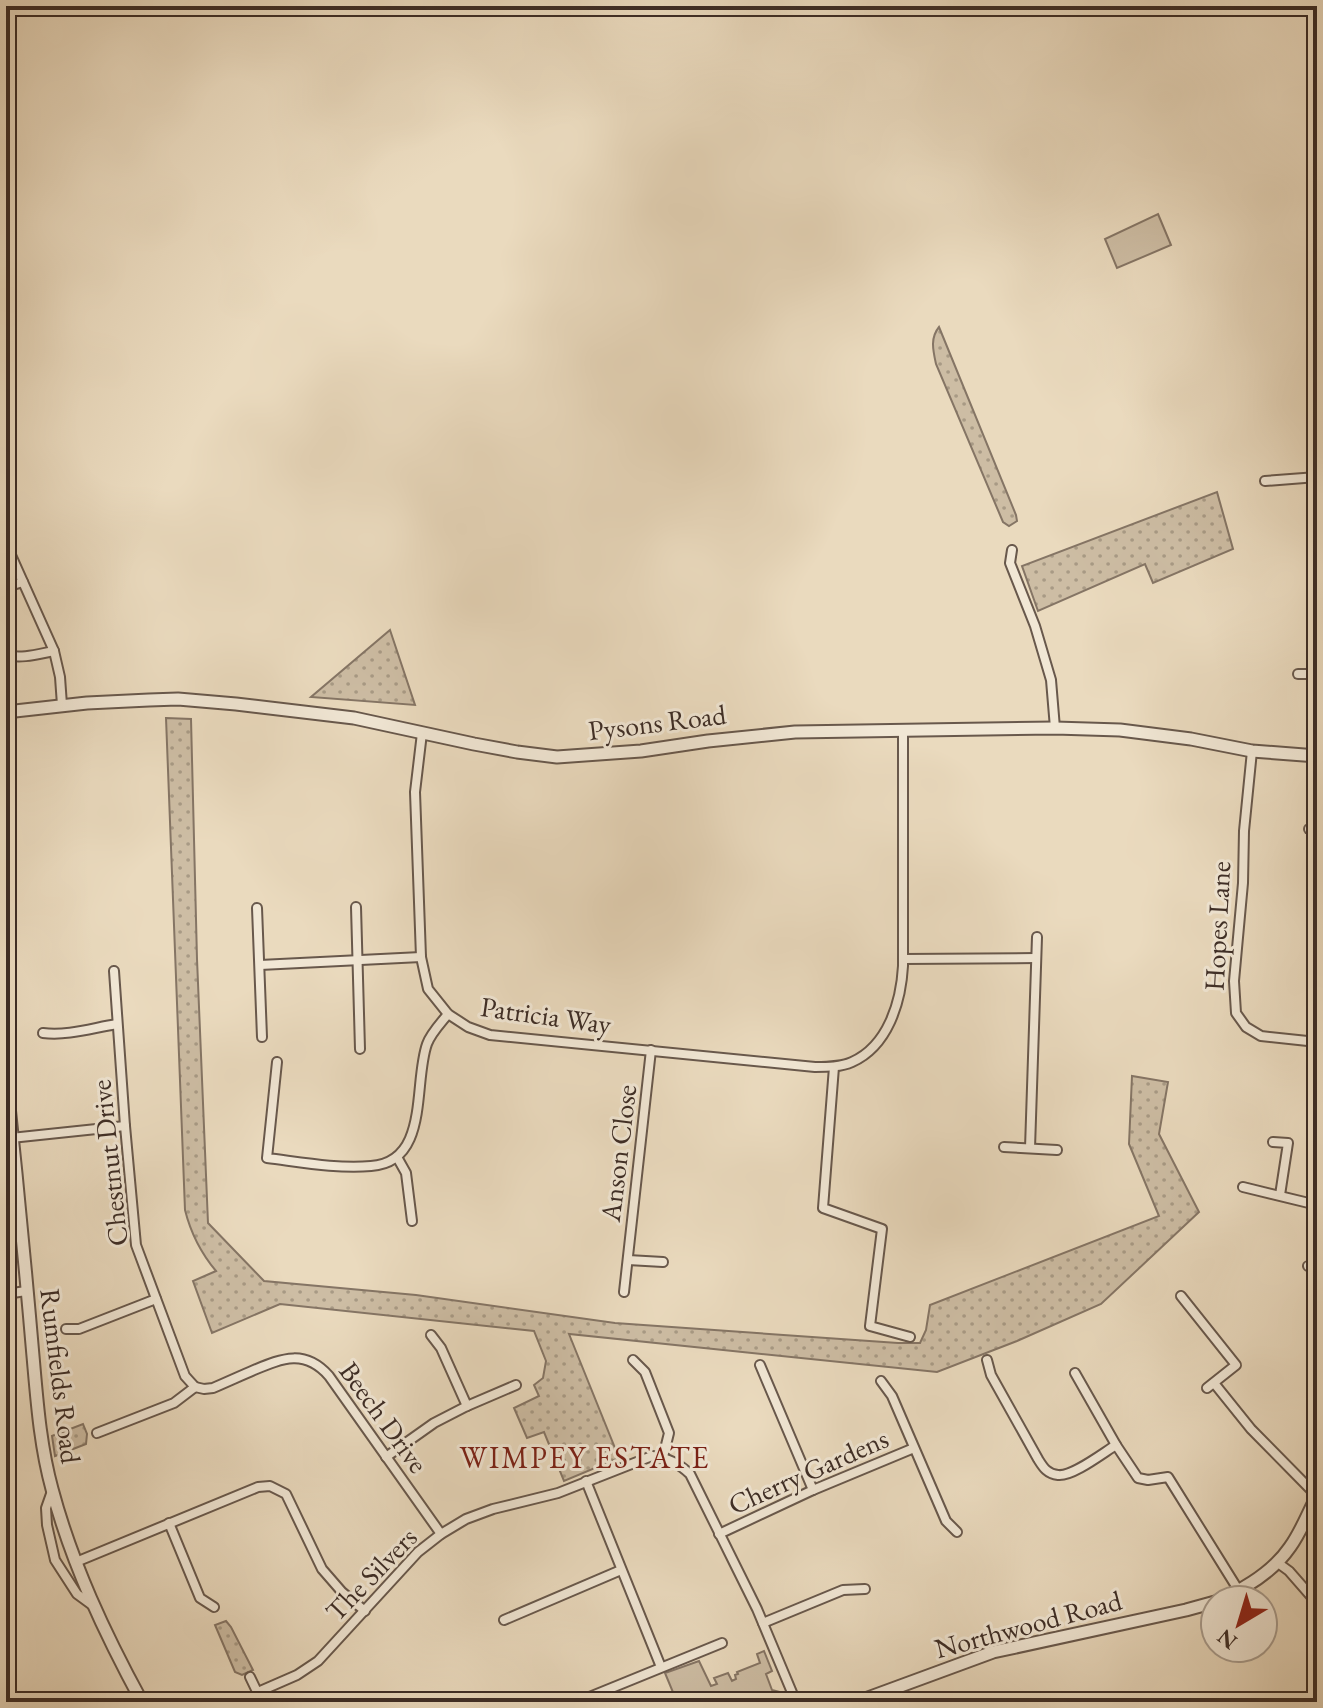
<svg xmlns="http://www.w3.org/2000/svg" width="1323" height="1708" viewBox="0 0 1323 1708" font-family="'EB Garamond',serif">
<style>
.grass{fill:url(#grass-dots);stroke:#857565;stroke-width:2}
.garden{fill:#cdbda4;stroke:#857565;stroke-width:2}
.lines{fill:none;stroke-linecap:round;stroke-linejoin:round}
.minor-casing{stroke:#68584c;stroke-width:12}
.tertiary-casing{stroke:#68584c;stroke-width:15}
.minor{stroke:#f1e7d5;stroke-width:8}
.tertiary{stroke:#f1e7d5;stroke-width:11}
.labels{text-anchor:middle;stroke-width:6;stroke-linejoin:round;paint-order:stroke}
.street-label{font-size:28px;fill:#3d2d26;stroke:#f1e7d5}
.neighbourhood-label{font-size:30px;letter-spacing:2px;fill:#7a1f14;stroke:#f1e7d5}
</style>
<defs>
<pattern id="grass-dots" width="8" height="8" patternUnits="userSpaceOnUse" patternTransform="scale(2)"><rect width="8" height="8" fill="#cdbda4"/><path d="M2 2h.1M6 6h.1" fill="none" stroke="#a89a85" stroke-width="1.8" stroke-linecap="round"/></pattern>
</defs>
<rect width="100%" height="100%" fill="#eadabe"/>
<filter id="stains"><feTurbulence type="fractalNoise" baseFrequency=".0025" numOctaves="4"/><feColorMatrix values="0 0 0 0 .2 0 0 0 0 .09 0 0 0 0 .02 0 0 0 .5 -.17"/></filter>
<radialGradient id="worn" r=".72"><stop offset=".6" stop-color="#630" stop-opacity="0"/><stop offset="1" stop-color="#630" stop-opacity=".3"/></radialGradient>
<g class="grass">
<path d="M 939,327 L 1016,515 L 1017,521 L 1009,526 L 1003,522 L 936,364 C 933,350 930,338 939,327 Z"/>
<path d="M 1217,492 L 1233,549 L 1153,583 L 1145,564 L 1038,611 L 1022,566 Z"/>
<path d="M 390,630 L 415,705 L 311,697 Z"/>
<path d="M 166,718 L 191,719 L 197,959 L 208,1223 L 264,1281 L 416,1295 L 615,1323 L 898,1343 L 920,1343 L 926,1330 L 930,1305 L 1159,1216 L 1129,1144 L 1132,1076 L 1168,1082 L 1159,1134 L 1199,1212 L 1101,1304 L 1017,1341 L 937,1372 L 569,1334 L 619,1458 L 564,1481 L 544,1432 L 527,1438 L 514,1408 L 539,1396 L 534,1385 L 543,1378 L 546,1361 L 534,1331 L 280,1304 L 212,1333 L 193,1281 L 216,1271 C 200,1252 191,1234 185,1210 Z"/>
<path d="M 83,1424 L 87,1434 L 86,1444 L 55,1456 L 52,1436 Z"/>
<path d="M 226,1621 L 231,1627 L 253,1670 L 242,1675 L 235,1672 L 215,1625 Z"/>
</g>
<g class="garden">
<path d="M 1158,214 L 1171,245 L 1117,268 L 1105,239 Z"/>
<path d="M 764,1651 L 772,1671 L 766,1674 L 772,1690 L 780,1692 L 783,1701 L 780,1696 L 772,1699 L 769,1694 L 754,1702 L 707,1702 L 703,1693 L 685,1700 L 685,1702 L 677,1702 L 665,1673 L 699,1661 L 711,1686 L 717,1684 L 714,1678 L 728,1673 L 732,1681 L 736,1679 L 735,1675 L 738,1674 L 737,1672 L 760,1663 L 757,1654 Z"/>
</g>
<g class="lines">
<defs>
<g id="minor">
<path d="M 1265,481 L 1317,477"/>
<path d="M 6,544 L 54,651 L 60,677 L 62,705"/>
<path d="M 1012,550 L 1010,563 L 1035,626 L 1051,680 L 1055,728"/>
<path d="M 6,587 L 23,582"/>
<path d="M 6,655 C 22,659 38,654 54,651"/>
<path d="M 1298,674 L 1317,674"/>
<path d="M 422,733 L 415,792 L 421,957 L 428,989 L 448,1014 L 468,1027 L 490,1035 L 815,1067 C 827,1067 841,1067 852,1062 C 888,1046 901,1002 903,966 L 903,731"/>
<path d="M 1252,751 L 1244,831 L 1243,883 L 1234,981 L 1236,1013 L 1246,1027 L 1261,1036 L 1317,1042"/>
<path d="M 1309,829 L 1317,829"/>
<path d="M 356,907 L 360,1049"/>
<path d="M 257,908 L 262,1037"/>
<path d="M 903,959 L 1036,958"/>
<path d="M 260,965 L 421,957"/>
<path d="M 114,971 L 125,1126 L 136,1245 L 185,1376 L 195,1387"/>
<path d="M 43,1033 C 68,1036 92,1028 117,1024"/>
<path d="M 277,1062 L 267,1158 C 300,1162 337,1169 371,1166 C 430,1162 413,1083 427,1044 C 431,1033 441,1023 448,1014"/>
<path d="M 834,1067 L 823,1208 L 882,1229 L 870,1326 L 910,1337"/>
<path d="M 11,1138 L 125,1126"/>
<path d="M 1273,1142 L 1288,1143 L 1280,1195"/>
<path d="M 1004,1147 L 1057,1150"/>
<path d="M 1030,1148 L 1037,937"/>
<path d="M 397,1157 L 406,1173 L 412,1221"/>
<path d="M 1243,1187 L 1317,1205"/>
<path d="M 628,1260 L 663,1262"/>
<path d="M 1308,1266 L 1317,1264"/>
<path d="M 624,1292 L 651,1050"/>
<path d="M 6,1294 L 26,1291"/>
<path d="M 1181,1296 L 1236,1365 L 1207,1388"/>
<path d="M 66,1329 L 79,1329 L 156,1299"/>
<path d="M 431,1335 L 441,1348 L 467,1406"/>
<path d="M 633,1360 L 645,1372 L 669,1433 L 663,1457"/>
<path d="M 987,1360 L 991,1375 L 1038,1459 C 1043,1467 1047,1474 1058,1475 C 1072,1477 1103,1453 1116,1445"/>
<path d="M 760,1365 L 813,1490"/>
<path d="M 1075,1373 L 1116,1445 L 1138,1478 L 1148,1480 L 1168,1477 L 1239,1591"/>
<path d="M 881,1381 L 892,1396 L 946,1521 L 957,1532"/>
<path d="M 1214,1383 L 1251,1429 L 1317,1496"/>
<path d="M 195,1387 L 204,1389 L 213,1388 C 227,1382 240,1376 254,1370 C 283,1358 305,1349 329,1376 L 441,1534"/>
<path d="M 97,1433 L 174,1403 L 195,1387"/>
<path d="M 386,1457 L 434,1423 L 467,1406 L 516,1385"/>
<path d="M 586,1481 L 661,1667"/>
<path d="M 52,1491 L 46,1508 L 47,1525 L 55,1560 L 77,1594 L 92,1605"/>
<path d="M 169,1523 L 200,1598 L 214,1607"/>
<path d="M 719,1534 L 813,1490 L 914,1448"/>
<path d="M 76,1562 L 258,1487 L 270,1486 L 286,1494 L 322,1569 L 342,1592 L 365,1611"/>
<path d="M 1278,1563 L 1289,1571 L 1317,1603"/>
<path d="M 504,1620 L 621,1570"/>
<path d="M 763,1623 L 843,1590 L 865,1589"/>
<path d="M 250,1677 L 262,1702"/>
<path d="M 258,1692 L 297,1675 L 318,1661 L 418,1552 L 441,1534 L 466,1519 L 493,1509 L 558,1493 L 652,1456 C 668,1458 678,1463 690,1474 L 757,1609 L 796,1702"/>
<path d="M 582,1700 L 722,1643"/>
</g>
<g id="tertiary">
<path d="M 6,712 L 87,703 L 149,700 L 178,699 L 236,704 L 354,718 L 474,744 L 517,752 L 557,757 L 641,751 L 708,741 L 795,732 L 1055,728 L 1120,730 L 1191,739 L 1252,751 L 1317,756"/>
<path d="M 6,1077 C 16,1170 25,1263 33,1356 C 37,1401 40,1445 52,1489 C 72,1564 105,1634 142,1702"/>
<path d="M 1219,1600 C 1246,1588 1273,1572 1290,1547 C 1301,1532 1308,1513 1317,1496"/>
<path d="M 857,1702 L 993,1652 L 1186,1610 L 1215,1602"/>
</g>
</defs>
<use href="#minor" class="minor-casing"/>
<use href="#tertiary" class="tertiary-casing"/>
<use href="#minor" class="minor"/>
<use href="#tertiary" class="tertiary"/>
</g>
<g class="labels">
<g class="street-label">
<text transform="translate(657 722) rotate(-7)" y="10">Pysons Road</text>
<text transform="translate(1217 926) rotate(-87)" y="10">Hopes Lane</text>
<text transform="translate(546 1015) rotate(8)" y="10">Patricia Way</text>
<text transform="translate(618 1153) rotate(-83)" y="10">Anson Close</text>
<text transform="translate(109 1163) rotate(-96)" y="10">Chestnut Drive</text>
<text transform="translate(61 1376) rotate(83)" y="10">Rumfields Road</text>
<text transform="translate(384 1417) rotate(54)" y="10">Beech Drive</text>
<text transform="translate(808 1471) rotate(-24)" y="10">Cherry Gardens</text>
<text transform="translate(371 1574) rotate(-46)" y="10">The Silvers</text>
<text transform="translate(1028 1624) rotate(-15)" y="10">Northwood Road</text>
</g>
<g class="neighbourhood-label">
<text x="585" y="1468">WIMPEY ESTATE</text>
</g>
</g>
<rect width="1323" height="1708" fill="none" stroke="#eadabe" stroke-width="32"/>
<rect x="8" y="8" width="1307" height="1692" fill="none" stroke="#3d2d26" stroke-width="4"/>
<rect x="16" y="16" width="1291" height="1676" fill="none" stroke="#3d2d26" stroke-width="2"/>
<g transform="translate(1239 1624) rotate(218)"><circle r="38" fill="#f1e7d5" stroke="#a99d8f" stroke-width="2"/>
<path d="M0-6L14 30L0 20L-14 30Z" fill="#8f2418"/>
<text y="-12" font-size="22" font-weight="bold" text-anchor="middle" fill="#3d2d26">N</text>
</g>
<rect width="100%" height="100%" filter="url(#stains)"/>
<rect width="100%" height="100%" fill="url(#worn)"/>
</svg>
